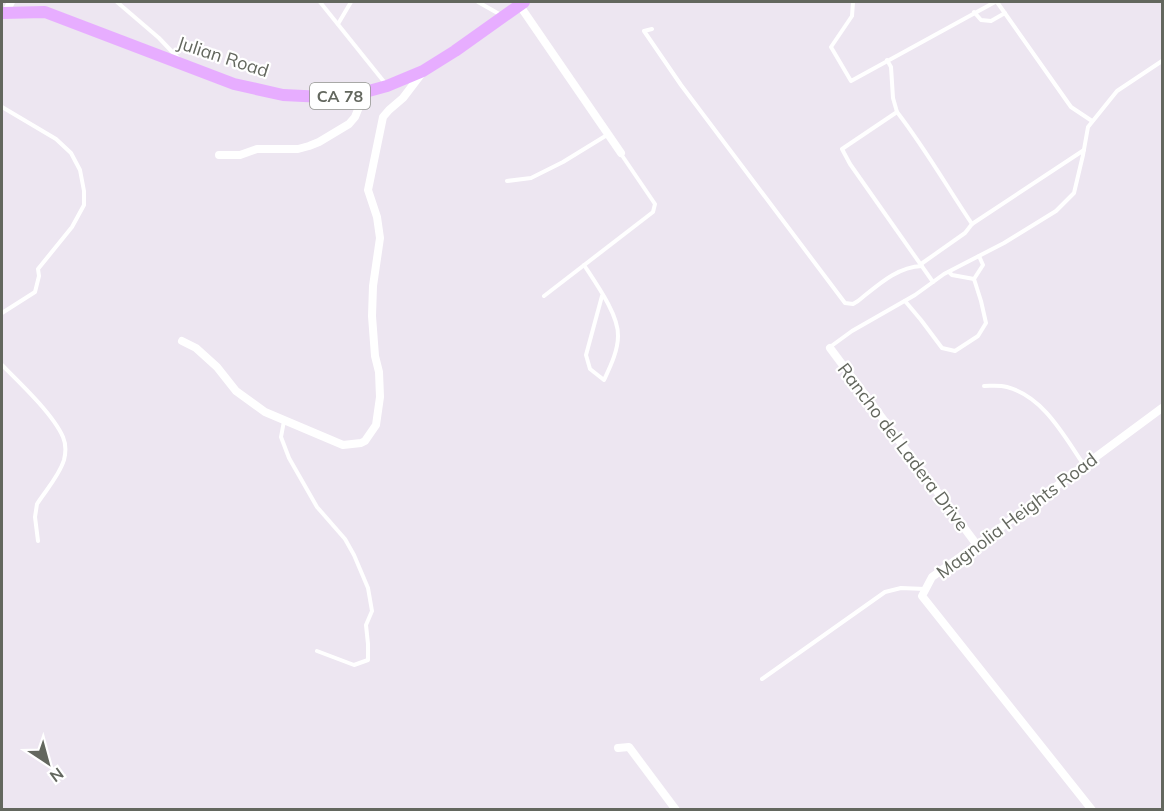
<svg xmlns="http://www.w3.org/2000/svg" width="1164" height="811" viewBox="0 0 1164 811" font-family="Mulish,sans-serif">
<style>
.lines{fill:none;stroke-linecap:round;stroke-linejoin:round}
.service{stroke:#fff;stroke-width:4}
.minor{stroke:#fff;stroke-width:8}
.primary{stroke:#e7adff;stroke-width:12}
.labels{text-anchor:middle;stroke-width:4.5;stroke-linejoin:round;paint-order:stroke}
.shield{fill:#fff;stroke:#92958e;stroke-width:1.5}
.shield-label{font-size:16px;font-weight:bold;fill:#63675e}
.street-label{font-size:18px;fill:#63675e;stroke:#fff}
</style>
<rect width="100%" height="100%" fill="#ede6f1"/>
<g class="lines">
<g class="service">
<path d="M 117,2 L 159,38 L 178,58"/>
<path d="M 320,2 L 385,83"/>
<path d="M 478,2 L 501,15"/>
<path d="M 853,2 L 852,16 L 831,47 L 851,81 L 995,2"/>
<path d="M 997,2 L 1071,107 L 1092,121"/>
<path d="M 974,12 L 981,20 L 991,21 L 1005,13"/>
<path d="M 338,24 L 351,2"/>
<path d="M 652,29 L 644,31 L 681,85 L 845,303 L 853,304 L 858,301 C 877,286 896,267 922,266"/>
<path d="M 887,60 L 891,67 L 893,98 L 897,112 L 842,149 L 850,164 L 933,282"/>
<path d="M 2,107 L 56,139 L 71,153 L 80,170 L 84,191 L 84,205 L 72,227 L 38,269 L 39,276 L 35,292 L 2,313"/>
<path d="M 897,112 C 925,148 947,187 972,224 L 965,233 L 921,264"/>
<path d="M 507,181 L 531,178 L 563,162 L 607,135"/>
<path d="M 972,224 L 1084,150"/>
<path d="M 584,265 C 595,282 619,315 618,336 C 618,351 610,367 604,380 L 590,369 L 586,355 L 602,296"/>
<path d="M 949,272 L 952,275 L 974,279"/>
<path d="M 544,296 L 653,212 L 655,204 L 621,154"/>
<path d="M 905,301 L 921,320 L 942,348 L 955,351 L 978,336 L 986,323 L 981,301 L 974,279 L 983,265 L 979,256"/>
<path d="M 830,347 L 852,331 L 915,295 L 944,274 L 1004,243 L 1056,211 L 1074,193 L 1083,155 L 1088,127 L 1117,91 L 1162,61"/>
<path d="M 2,365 C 19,382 53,414 63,437 C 66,444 66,452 64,460 C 59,476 46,490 37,504 L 35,517 L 38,541"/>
<path d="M 984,386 C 992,386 999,385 1007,387 C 1044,397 1064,436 1084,465"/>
<path d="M 284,421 L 281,437 L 289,458 L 317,507 L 345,539 L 354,555 L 368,588 L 372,611 L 366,625 L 368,644 L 368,660 L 354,665 L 317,651"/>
<path d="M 762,679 L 885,592 L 901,588 L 925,589"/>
</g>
<g class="minor">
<path d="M 518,3 L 621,153"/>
<path d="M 6,12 L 11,2"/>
<path d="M 219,155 L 240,155 L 257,149 L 298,149 L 309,146 L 319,142 L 349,124 L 355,117 L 365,92"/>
<path d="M 182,341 L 196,348 L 217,367 L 236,391 L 265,412 L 343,445 L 361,443 L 365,441 L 376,425 L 380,397 L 379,372 L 375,356 L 372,316 L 373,286 L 380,238 L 377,217 L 368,190 L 383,117 L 389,110 L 403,98 L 422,73"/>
<path d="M 830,348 L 977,545"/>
<path d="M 618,748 L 629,747 L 676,810"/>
<path d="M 1092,810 L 922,596 L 932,577 L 977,545 L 1162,408"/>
</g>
<path class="primary" d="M 2,13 L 45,12 L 234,84 L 283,95 L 324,97 L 365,92 L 387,86 L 423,71 L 455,51 L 524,2"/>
</g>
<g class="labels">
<rect class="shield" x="310" y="83" width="60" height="26" rx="4.5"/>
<g class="shield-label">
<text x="340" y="102">CA 78</text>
</g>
<g class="street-label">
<text transform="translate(223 57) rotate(18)" y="6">Julian Road</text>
<text transform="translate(903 447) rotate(53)" y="6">Rancho del Ladera Drive</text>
<text transform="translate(1017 516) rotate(-37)" y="6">Magnolia Heights Road</text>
</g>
</g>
<rect width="1164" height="811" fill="none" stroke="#63675e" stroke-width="6"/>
<g transform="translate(48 763) rotate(144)" stroke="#ffffff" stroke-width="4.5" paint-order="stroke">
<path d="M0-4.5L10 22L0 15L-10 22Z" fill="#63675e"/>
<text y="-9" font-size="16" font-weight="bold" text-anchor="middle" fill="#63675e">N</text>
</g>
</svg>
